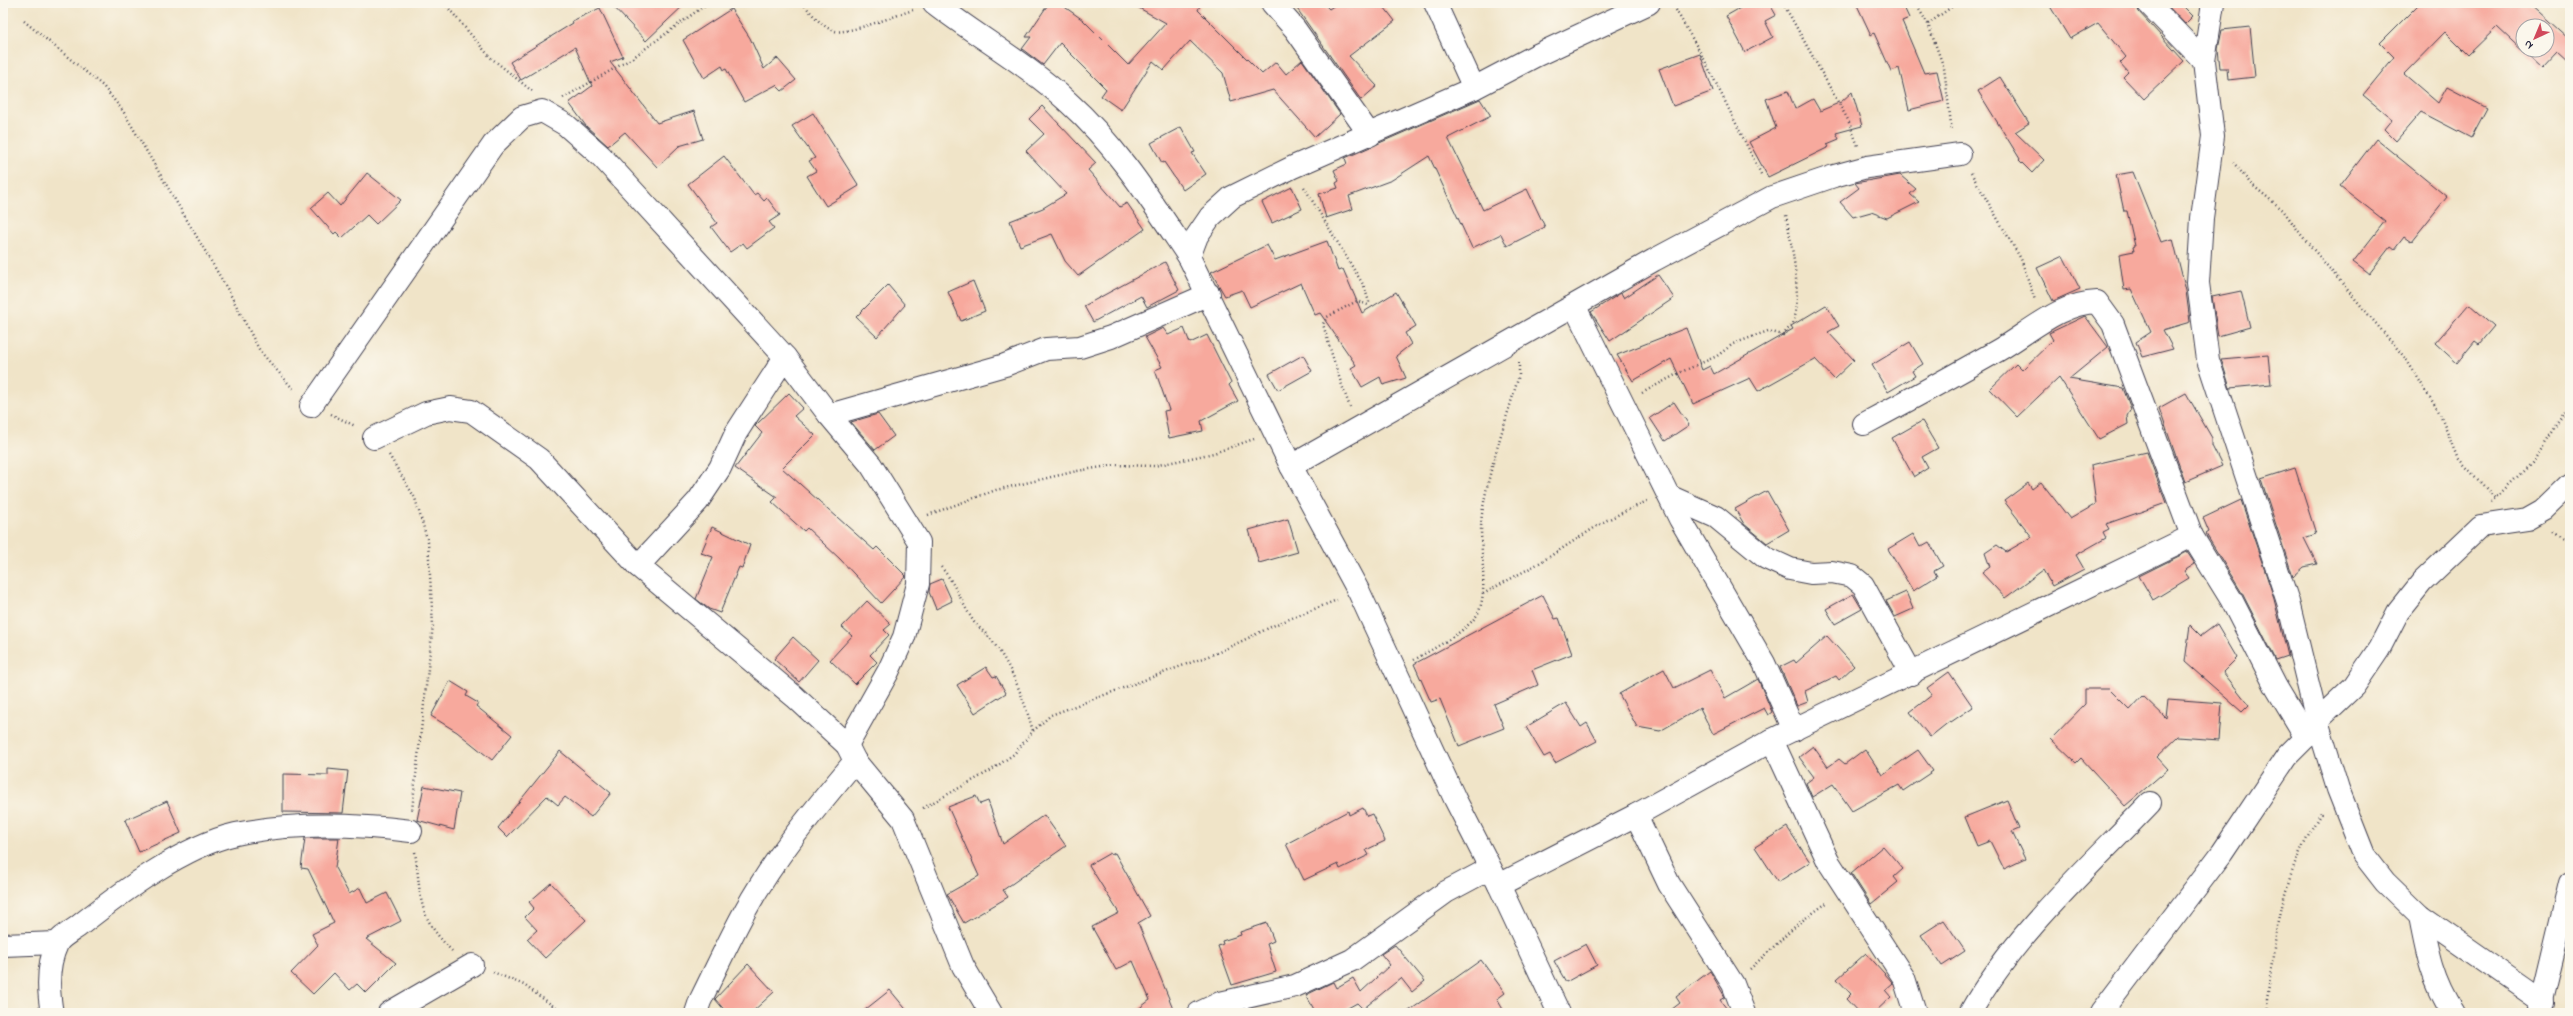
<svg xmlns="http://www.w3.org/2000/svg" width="2573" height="1016" viewBox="0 0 2573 1016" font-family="'Indie Flower',sans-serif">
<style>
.building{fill:#f7a99d;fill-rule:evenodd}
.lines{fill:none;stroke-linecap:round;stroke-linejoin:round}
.street-casing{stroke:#413f50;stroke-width:24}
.secondary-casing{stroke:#413f50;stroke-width:24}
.path{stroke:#413f50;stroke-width:2.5;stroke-dasharray:1 3;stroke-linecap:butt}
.street{stroke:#fff;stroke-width:22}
.secondary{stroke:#fff;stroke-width:22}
</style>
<rect width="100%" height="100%" fill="#fbf7ec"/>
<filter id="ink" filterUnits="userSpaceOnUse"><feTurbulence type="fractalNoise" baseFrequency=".025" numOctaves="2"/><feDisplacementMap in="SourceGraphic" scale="8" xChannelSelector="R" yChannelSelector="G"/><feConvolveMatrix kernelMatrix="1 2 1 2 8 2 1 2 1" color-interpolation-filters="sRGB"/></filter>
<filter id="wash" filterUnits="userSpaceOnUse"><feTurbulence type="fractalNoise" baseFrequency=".012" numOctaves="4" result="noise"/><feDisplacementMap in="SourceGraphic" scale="16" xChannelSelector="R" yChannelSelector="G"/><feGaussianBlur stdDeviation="0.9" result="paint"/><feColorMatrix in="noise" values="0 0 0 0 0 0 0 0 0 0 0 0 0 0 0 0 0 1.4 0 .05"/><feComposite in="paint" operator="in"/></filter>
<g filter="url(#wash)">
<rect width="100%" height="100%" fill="#f0e4c8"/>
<g id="blocks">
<g class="building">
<path d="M 610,3 L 686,3 L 646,41 Z"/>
<path d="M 1049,3 L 1059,3 L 1083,20 L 1128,65 L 1166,23 L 1130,3 L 1201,3 L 1198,10 L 1262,74 L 1276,62 L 1286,74 L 1302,60 L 1340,114 L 1315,137 L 1273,90 L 1231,102 L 1223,73 L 1190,41 L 1164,70 L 1153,61 L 1121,110 L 1101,96 L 1106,89 L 1060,43 L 1043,65 L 1022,49 L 1031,37 L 1026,37 Z"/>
<path d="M 1293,3 L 1323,3 L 1329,9 L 1338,3 L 1381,3 L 1395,21 L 1349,56 L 1377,86 L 1361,100 Z"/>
<path d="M 1749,3 L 1769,3 L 1776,15 L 1765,21 L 1773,37 L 1745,52 L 1726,16 Z"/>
<path d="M 1856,3 L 1902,3 L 1909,18 L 1902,21 L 1924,73 L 1937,71 L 1944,101 L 1909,110 L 1899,68 L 1891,71 L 1874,33 L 1871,35 Z"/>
<path d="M 2048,3 L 2136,3 L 2139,12 L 2184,61 L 2144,99 L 2123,77 L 2128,72 L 2120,63 L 2126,57 L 2098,23 L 2070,39 Z"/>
<path d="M 2165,3 L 2180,3 L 2193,16 L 2185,24 Z"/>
<path d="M 2420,3 L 2530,3 L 2570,39 L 2570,63 L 2557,51 L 2541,68 L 2497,27 L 2468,55 L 2445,32 L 2404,74 L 2438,103 L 2447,87 L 2487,108 L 2471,138 L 2421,112 L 2396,141 L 2384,129 L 2392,119 L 2363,95 L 2394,57 L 2380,43 ZM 2523,26 L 2547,26 L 2547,50 L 2523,50 Z"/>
<path d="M 600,8 L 623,57 L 610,62 L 657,123 L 694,111 L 703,139 L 679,146 L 657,167 L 625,132 L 608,146 L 586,126 L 569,103 L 592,86 L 575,47 L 521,80 L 510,62 L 573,23 L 572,21 Z"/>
<path d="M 731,9 L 750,38 L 764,69 L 777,58 L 796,80 L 782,91 L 776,85 L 744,102 L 726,69 L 724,70 L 722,66 L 704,78 L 683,40 Z"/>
<path d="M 2250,27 L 2255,77 L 2228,80 L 2227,68 L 2220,68 L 2218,49 L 2222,30 Z"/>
<path d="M 1700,54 L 1713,91 L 1673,106 L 1659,69 Z"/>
<path d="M 2000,77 L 2029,123 L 2015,132 L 2044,160 L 2032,173 L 2019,160 L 2020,159 L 1978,91 Z"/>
<path d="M 1788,91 L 1795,109 L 1813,99 L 1820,111 L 1841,102 L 1852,92 L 1862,126 L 1836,133 L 1839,139 L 1827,144 L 1829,147 L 1768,177 L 1749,142 L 1776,128 L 1766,99 Z"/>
<path d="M 1480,99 L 1491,116 L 1448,138 L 1483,210 L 1527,189 L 1545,227 L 1507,246 L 1501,234 L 1472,248 L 1429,156 L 1392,180 L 1349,196 L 1353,209 L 1326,218 L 1319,194 L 1338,188 L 1336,183 L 1339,181 L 1334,170 L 1347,164 L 1345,158 Z"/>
<path d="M 1042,106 L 1096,163 L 1088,170 L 1120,207 L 1127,203 L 1145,229 L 1078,276 L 1065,261 L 1052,234 L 1020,246 L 1010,221 L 1043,208 L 1066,194 L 1026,151 L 1044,134 L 1029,119 Z"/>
<path d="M 813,113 L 859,186 L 826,206 L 807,176 L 816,171 L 809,161 L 815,158 L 792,126 Z"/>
<path d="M 1181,127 L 1195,152 L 1192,153 L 1206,174 L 1183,190 L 1164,162 L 1162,163 L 1151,143 Z"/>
<path d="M 2376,139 L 2447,197 L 2411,242 L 2404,237 L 2394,250 L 2390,247 L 2369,274 L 2353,262 L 2385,221 L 2340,186 Z"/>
<path d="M 724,156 L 754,195 L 757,193 L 764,201 L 767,198 L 780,215 L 769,222 L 774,228 L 747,248 L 743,243 L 730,252 L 711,227 L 717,223 L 688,184 Z"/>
<path d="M 2133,172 L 2161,242 L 2173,239 L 2186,291 L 2190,322 L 2163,330 L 2173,349 L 2142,357 L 2136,342 L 2151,332 L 2131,289 L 2124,290 L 2119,254 L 2134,251 L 2133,247 L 2135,246 L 2127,211 L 2124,211 L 2116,175 Z"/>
<path d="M 367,173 L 401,200 L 376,224 L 367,215 L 342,238 L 336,232 L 334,234 L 311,208 L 328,193 L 340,206 Z"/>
<path d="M 1900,175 L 1916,189 L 1910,194 L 1919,202 L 1887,218 L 1871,212 L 1853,217 L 1840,202 L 1859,188 L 1855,183 Z"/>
<path d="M 1292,187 L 1302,209 L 1272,223 L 1262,202 Z"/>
<path d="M 1327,241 L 1338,271 L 1343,269 L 1362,313 L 1396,292 L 1416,326 L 1405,333 L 1411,344 L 1396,356 L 1406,378 L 1383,385 L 1380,377 L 1362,387 L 1351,368 L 1356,365 L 1320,313 L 1315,315 L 1301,283 L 1250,307 L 1242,290 L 1225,296 L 1211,272 L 1267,245 L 1275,260 Z"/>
<path d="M 2063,256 L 2080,289 L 2053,301 L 2037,268 Z"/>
<path d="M 1165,262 L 1179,290 L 1147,307 L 1141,296 L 1093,322 L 1084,306 Z"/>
<path d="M 1658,275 L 1674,298 L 1610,341 L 1591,312 L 1621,293 L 1624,298 Z"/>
<path d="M 973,281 L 985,311 L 961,321 L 948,292 Z"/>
<path d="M 888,285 L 905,305 L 877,337 L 856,317 Z"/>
<path d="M 2241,291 L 2250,327 L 2218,336 L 2212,297 Z"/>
<path d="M 2469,304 L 2494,326 L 2479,344 L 2475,341 L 2457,363 L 2435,343 Z"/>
<path d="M 1826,305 L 1839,326 L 1828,332 L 1854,360 L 1834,379 L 1815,359 L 1758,391 L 1750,378 L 1693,404 L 1671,359 L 1633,381 L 1617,355 L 1686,328 L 1702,370 L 1710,366 L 1714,374 L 1793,329 L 1791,326 Z"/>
<path d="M 2085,316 L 2108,347 L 2069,379 L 2123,388 L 2131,409 L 2127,416 L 2128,424 L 2099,439 L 2059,377 L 2017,417 L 1990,389 L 2016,364 L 2022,370 L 2053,340 L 2049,333 Z"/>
<path d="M 1163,328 L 1168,335 L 1184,328 L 1190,343 L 1207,335 L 1231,383 L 1229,385 L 1238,401 L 1201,421 L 1203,431 L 1169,438 L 1164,411 L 1169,410 L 1155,370 L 1162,367 L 1145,337 Z"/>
<path d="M 1910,342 L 1923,364 L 1912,371 L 1915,376 L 1888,392 L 1872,365 Z"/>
<path d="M 1303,355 L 1312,371 L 1278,390 L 1269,374 Z"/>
<path d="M 2268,355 L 2271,384 L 2230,388 L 2221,359 Z"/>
<path d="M 789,393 L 803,408 L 794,416 L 815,435 L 782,468 L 874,550 L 877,547 L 906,576 L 881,603 L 840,559 L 807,528 L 804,531 L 772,502 L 777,497 L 735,468 L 762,433 L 755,426 L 757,424 Z"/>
<path d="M 2186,393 L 2212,438 L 2212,446 L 2222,466 L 2185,482 L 2159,408 Z"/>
<path d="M 1674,402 L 1689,425 L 1665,441 L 1650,418 Z"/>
<path d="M 878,414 L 894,436 L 875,450 L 851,422 Z"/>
<path d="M 1922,421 L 1938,448 L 1922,457 L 1928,468 L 1914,477 L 1892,438 Z"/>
<path d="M 2147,452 L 2166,503 L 2106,524 L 2109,529 L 2103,532 L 2106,538 L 2076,555 L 2084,569 L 2052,586 L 2043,570 L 2005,598 L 1982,573 L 1990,567 L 1985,553 L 1997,545 L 2006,552 L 2032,537 L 2004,501 L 2028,483 L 2032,489 L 2041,482 L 2070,519 L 2096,504 L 2091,465 Z"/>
<path d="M 2295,468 L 2316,534 L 2304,538 L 2317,564 L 2304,567 L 2293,577 L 2261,479 Z"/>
<path d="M 1767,491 L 1789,530 L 1767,543 L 1744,524 L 1735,509 Z"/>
<path d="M 2241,500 L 2273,595 L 2288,656 L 2276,660 L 2242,593 L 2206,534 L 2209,532 L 2203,518 Z"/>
<path d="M 1288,519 L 1298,552 L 1259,563 L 1249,530 Z"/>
<path d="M 712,527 L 750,545 L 742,568 L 739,567 L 720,613 L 709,609 L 696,599 L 713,557 L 701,553 Z"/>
<path d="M 1913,534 L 1920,547 L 1929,542 L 1943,566 L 1934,571 L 1937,576 L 1913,591 L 1888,549 Z"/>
<path d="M 2187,552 L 2195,564 L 2184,571 L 2189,578 L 2153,600 L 2139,576 Z"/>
<path d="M 942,579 L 952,601 L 936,609 L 929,592 L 930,584 Z"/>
<path d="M 1906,592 L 1913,609 L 1895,617 L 1886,601 Z"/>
<path d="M 1853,594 L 1862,609 L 1835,624 L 1826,609 Z"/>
<path d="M 1543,595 L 1555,619 L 1559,618 L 1572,654 L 1532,670 L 1538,685 L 1494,704 L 1504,728 L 1459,746 L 1440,699 L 1431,702 L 1414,664 Z"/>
<path d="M 867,601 L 891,624 L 884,630 L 889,635 L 870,655 L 877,662 L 855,684 L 830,660 L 852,636 L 842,627 Z"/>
<path d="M 2217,624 L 2237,658 L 2223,672 L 2249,705 L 2242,712 L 2185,662 L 2190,625 L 2201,636 Z"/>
<path d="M 1827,636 L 1854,666 L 1839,680 L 1836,676 L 1805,691 L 1808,702 L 1797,706 L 1780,667 L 1794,660 L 1796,663 Z"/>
<path d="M 793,637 L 818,660 L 799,682 L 774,659 Z"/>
<path d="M 986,667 L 993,677 L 996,676 L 1006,693 L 975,713 L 957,685 Z"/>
<path d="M 1664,669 L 1674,688 L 1710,670 L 1725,698 L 1758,679 L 1772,712 L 1768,715 L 1764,708 L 1713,734 L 1700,708 L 1660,731 L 1637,727 L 1619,694 Z"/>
<path d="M 1949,672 L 1973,707 L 1951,722 L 1950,721 L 1930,737 L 1910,712 L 1932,695 L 1927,688 Z"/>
<path d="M 450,681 L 468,692 L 466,696 L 478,703 L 476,706 L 512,735 L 492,760 L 457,732 L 431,716 Z"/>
<path d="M 2085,689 L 2109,689 L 2130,710 L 2143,696 L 2166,718 L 2168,699 L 2222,703 L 2219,740 L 2178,737 L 2157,757 L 2168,769 L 2125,806 L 2081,758 L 2076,763 L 2051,739 L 2085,704 Z"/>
<path d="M 1566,703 L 1581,727 L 1587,723 L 1597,741 L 1555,763 L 1550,754 L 1544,757 L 1526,727 Z"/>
<path d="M 1813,746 L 1828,767 L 1839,759 L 1845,764 L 1865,749 L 1882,775 L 1918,750 L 1933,771 L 1903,791 L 1899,785 L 1852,811 L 1833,784 L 1812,797 L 1806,783 L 1814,777 L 1799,757 Z"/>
<path d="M 560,751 L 611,793 L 591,817 L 565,797 L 558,805 L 547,796 L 507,837 L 498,828 Z"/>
<path d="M 328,769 L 348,771 L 343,813 L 283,812 L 283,774 L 328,775 Z"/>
<path d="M 424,786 L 460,793 L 454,830 L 417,820 Z"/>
<path d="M 976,796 L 980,804 L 988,801 L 1003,844 L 1044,815 L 1066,846 L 1003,890 L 1008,897 L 964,923 L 947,894 L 979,876 L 948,807 Z"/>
<path d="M 2007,800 L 2019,829 L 2012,832 L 2025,859 L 2004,869 L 1990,841 L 1977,846 L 1965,817 Z"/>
<path d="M 167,801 L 181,833 L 139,852 L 125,820 Z"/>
<path d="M 1363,808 L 1367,816 L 1372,814 L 1385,841 L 1366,850 L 1369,855 L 1340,869 L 1338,864 L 1304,880 L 1286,844 L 1348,811 L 1349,815 Z"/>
<path d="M 1787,827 L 1810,862 L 1778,882 L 1755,847 Z"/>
<path d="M 305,838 L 339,838 L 335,868 L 349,894 L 360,888 L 367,903 L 387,893 L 401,921 L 366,939 L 396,963 L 366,993 L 357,984 L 350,990 L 334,973 L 313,994 L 291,973 L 318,945 L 312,934 L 334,923 L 308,869 L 301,868 Z"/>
<path d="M 1883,846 L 1903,869 L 1894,877 L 1898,882 L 1871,904 L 1851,873 Z"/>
<path d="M 1110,853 L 1111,855 L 1115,853 L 1150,916 L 1138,923 L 1175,1013 L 1133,1013 L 1150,1000 L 1133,961 L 1116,970 L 1092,927 L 1119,913 L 1089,865 Z"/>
<path d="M 551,883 L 586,920 L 545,958 L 527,939 L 537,930 L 525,917 L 534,908 L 529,902 Z"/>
<path d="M 1944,920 L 1965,951 L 1942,966 L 1921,935 Z"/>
<path d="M 1267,923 L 1274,941 L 1267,944 L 1276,972 L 1232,985 L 1218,946 L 1223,944 L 1222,941 L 1241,935 L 1240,932 Z"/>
<path d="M 1586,944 L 1597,965 L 1566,982 L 1554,961 Z"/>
<path d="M 1395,945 L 1425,981 L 1412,992 L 1401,978 L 1363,1009 L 1357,1003 L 1339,1013 L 1316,1013 L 1306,995 L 1333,982 L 1336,988 L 1353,978 L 1361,992 L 1390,965 L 1381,954 Z"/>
<path d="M 1866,953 L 1893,983 L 1885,990 L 1891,997 L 1874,1013 L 1859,1013 L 1846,999 L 1851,994 L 1837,979 Z"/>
<path d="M 1481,960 L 1505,993 L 1497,999 L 1505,1013 L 1406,1013 Z"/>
<path d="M 748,964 L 774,992 L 751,1013 L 727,1013 L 715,999 Z"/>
<path d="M 1710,971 L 1725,997 L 1720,1000 L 1730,1013 L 1667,1013 L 1680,1003 L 1676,997 Z"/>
<path d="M 890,990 L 909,1013 L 861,1013 Z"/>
</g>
</g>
</g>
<g filter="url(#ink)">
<use href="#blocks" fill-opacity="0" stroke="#413f50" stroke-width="1"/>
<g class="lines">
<defs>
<g id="street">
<path d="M 934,3 C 978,37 1027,64 1068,102 C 1117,146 1152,202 1189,257"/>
<path d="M 1272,3 L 1295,29 L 1370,135"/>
<path d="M 1435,3 L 1474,88"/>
<path d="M 2148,3 L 2204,61"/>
<path d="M 2213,3 L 2204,61 L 2213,136 L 2202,218 L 2198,283 L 2208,360 L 2288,602 L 2317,721 L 2338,789 L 2364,855 L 2385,882 L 2420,916 L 2543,1002"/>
<path d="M 1575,307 L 1680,519 L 1764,663 L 1794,730"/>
<path d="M 311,406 L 493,145 L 522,117 L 542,111 L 566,125 L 601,156 L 785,357 L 829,415 L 871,465 L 919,542 L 918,584 L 904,637 L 888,672 L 847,745"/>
<path d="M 829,415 L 1005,365 L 1046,349 L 1080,347 L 1111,337 L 1209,294"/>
<path d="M 1864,424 C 1909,400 1953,376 1997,351 C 2029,333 2059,303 2097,302 L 2113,324 L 2192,536 L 2231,599 L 2276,687 L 2306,737"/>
<path d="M 374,438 L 426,413 L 450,408 L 471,411 L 539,459 L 638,566 L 795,697 L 847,745 L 855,761 L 903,819 L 963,966 L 991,1013"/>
<path d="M 1291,466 L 1654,260 L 1772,197 L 1834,176 L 1867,167 L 1960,154"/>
<path d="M 1671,497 L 1716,517 L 1766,558 L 1790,569 L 1811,573 L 1832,572 L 1852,576 L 1863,585 L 1912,674"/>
<path d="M 638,566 L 698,501 L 720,468 L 736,433 L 785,357"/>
<path d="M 1772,740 L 1828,861 L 1904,978 L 1915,1013"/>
<path d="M 1636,815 L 1669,884 L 1733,984 L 1744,1013"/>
<path d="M 1499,885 L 1636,815 L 1772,740 L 2192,536"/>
<path d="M 2420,916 C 2427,953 2432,981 2453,1013"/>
<path d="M 3,945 L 57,943"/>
<path d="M 52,1013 C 48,991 47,965 57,944 C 60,937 74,930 80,925 C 122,892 183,846 236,834 C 294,822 353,824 411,831"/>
<path d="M 389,1013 L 472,965"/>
<path d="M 696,1013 L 700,1001 C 715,971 729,940 745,911 C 775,856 815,809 855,761"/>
<path d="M 1199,1013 L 1220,1003 L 1295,986 L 1352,960 L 1446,892 L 1489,869"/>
<path d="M 1559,1013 L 1499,885 L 1455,799 L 1359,592 L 1291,466 L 1189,257 L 1197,236 L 1210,217 L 1232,197 L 1293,167 L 1474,88 L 1535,56 L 1649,3"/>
<path d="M 1970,1013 C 2014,934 2088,868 2150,803"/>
<path d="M 2101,1013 L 2222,853 L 2287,756 L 2306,737 L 2317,721 L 2354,686 L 2379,649 L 2398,612 L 2422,582 L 2481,526 L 2527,519 L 2543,510 L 2570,484"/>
</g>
<path id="secondary" d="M 2539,1013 L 2570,883"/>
</defs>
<use href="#street" class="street-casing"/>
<use href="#secondary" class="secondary-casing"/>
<g class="path">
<path d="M 444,3 L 490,57 L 532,91"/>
<path d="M 802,3 C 812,13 821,27 835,31 C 846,35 900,14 913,10"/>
<path d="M 1672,3 L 1704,59 L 1762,176"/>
<path d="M 1783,3 L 1848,120 L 1858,146"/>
<path d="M 1915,3 L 1928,24 L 1944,68 L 1952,132"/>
<path d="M 24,21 L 103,86 L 123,111 L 228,290 L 260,351 L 295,391"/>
<path d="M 1928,24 L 1957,3"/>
<path d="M 563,98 L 631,59 L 708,3"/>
<path d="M 2233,162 L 2251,184 L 2283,210 L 2302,236 L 2406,359 L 2439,412 L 2457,457 L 2495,498"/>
<path d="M 1971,173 L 2021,259 L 2035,300"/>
<path d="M 1304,187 L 1364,286 L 1369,302 L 1368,305 L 1357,301 L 1327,317 L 1323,324 C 1331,352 1339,379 1350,407"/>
<path d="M 1642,393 L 1679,373 L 1717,356 L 1733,344 L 1768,331 L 1783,335 C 1786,331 1793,325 1794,320 C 1802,294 1791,242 1786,215"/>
<path d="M 331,414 L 355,426"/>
<path d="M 389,455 L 415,498 L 428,542 L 433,625 L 412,810"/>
<path d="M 2491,502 L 2532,463 L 2570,407"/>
<path d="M 928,515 L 996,490 L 1077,471 L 1115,465 L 1154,466 L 1214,453 L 1254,439"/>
<path d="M 2552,531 L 2570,542"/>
<path d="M 941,567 C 955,583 962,604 974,622 C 980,629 988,635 993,642 C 1013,669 1024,700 1033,731"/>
<path d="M 1483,594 L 1541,562 L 1605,521 L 1647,501"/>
<path d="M 1414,660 C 1432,649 1471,630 1479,611 C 1489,586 1478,543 1482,514 C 1489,467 1506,421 1519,375 L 1519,361"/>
<path d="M 923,808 L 990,771 L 1014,754 L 1033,731 L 1051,715 L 1219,652 L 1277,624 L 1337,600"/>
<path d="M 415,852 C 422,900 416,914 452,951"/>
<path d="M 1750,969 L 1799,923 L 1828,902"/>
<path d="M 493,972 L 524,985 L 563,1013"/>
<path d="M 2268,1013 L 2267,1001 C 2276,931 2282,872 2322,812"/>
</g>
<use href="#street" class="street"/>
<use href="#secondary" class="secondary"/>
</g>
</g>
<rect width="2573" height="1016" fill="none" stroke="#fbf7ec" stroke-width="16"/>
<g transform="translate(2535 38) rotate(224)"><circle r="19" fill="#fbf7ec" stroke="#a4a2a5"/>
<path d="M0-3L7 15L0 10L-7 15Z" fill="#d1495b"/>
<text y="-6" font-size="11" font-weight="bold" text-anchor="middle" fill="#22223b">N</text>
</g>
</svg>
